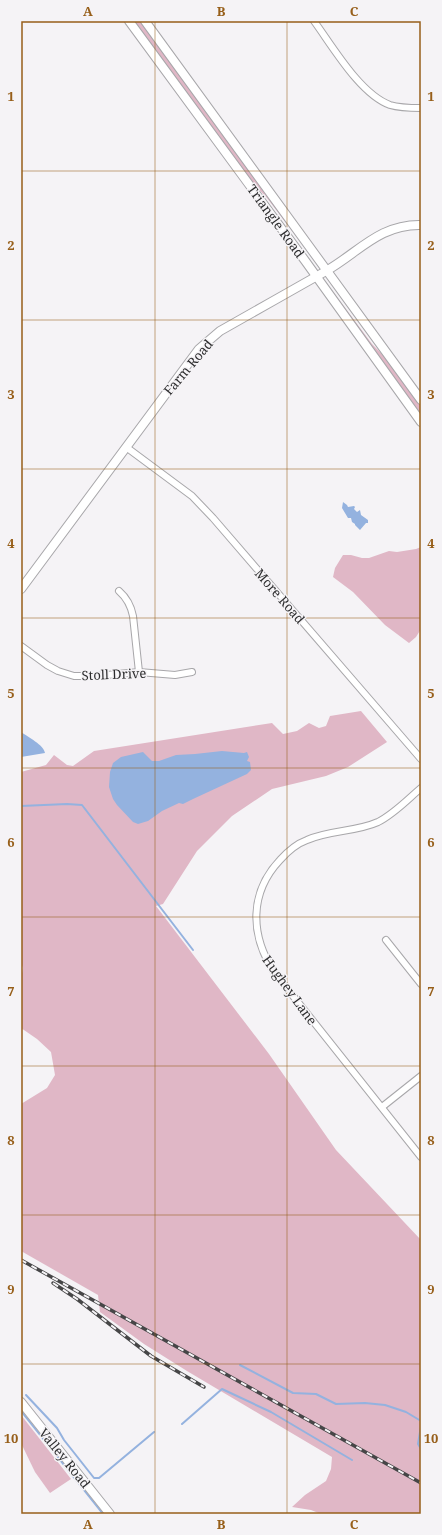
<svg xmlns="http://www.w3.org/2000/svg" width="442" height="1535" viewBox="0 0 442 1535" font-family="'Noto Serif',serif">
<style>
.green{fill:#e0b7c6}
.water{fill:#94b2df}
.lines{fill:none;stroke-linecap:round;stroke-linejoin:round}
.stream{stroke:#94b2df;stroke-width:2}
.street-casing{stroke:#a8a7aa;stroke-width:8}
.secondary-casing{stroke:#a8a7aa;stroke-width:10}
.street{stroke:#fff;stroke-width:6}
.secondary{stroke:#fff;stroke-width:8}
.rail-casing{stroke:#464647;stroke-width:3.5}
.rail{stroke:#f5f3f6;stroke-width:2;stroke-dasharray:6;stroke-linecap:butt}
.grid{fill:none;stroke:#975f1a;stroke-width:1;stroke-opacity:0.55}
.labels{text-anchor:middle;stroke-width:3;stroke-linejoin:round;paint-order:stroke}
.street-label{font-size:13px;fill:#2d2d2e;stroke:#f5f3f6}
.neatline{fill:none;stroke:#975f1a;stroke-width:1.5}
.grid-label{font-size:13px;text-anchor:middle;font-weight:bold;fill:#975f1a}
</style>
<rect width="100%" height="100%" fill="#f5f3f6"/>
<g class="green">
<path d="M 133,21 L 140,21 L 305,246 L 309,253 L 267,198 L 250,180 Z"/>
<path d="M 331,289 L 372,344 L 386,358 L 421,406 L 421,416 L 337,300 Z"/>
<path d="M 421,547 L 421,629 L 416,637 L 409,643 L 385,625 L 353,592 L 333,577 L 335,568 L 343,555 L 351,555 L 362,558 L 369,558 L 389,551 L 397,552 L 416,549 Z"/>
<path d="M 361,711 L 387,742 L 348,767 L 326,776 L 272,789 L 232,816 L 197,851 L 163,904 L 156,906 L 269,1054 L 336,1150 L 421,1240 L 421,1514 L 321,1514 L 311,1510 L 292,1507 L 305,1495 L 326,1481 L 331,1469 L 332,1457 L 187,1371 L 144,1344 L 100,1312 L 98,1295 L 21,1251 L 21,1104 L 47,1088 L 55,1075 L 51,1052 L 37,1039 L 21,1028 L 21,979 L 23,968 L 21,962 L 21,772 L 46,765 L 54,755 L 67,765 L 73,766 L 94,751 L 272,723 L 283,734 L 297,731 L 309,723 L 319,728 L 326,726 L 330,716 Z"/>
<path d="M 21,1415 L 71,1479 L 50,1493 L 35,1472 L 21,1443 Z"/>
</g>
<g class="water">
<path d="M 343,502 L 347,505 L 348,507 L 354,506 L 355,507 L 354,509 L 357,512 L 360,510 L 361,515 L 368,520 L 368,523 L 366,523 L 360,530 L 355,525 L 355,524 L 352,522 L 351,518 L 348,518 L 342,508 Z"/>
<path d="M 21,732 C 28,737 44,745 45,753 L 21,757 Z"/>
<path d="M 222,751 L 244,753 L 247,752 L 249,757 L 247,761 L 250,762 L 251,770 L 247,774 L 193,799 L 183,804 L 179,803 L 162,811 L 148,821 L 138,824 L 133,822 L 117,805 L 113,799 L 109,787 L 110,772 L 113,763 L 121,757 L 143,752 L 152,761 L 159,761 L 176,755 L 195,754 Z"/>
</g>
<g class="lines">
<g class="stream">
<path d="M 21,806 L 67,804 L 82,805 L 193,950"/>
<path d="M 240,1365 L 293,1393 L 316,1394 L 336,1404 L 365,1403 L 385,1405 L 406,1412 L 421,1421"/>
<path d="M 26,1395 L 57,1428 L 64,1440 L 94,1478 L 99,1478 L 154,1432"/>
<path d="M 21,1411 L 103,1514"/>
<path d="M 182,1424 L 222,1389 L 271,1412 L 352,1460"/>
<path d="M 421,1426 L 418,1444 L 421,1449"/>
</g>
<defs>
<g id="street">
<path d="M 314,21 C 333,47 360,94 390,105 C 400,108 411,108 421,108"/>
<path d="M 126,447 L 192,496 L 213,518 L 421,759"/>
<path d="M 119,591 C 127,598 131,606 133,616 L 139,672"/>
<path d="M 21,646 L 47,665 L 58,671 L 74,676 L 96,676 L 139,672 L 175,675 L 192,672"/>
<path d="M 421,788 C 407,800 394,814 378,822 C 356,832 329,830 307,840 C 296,844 288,851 280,860 C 249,893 250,935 274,972 L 421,1157"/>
<path d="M 386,940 L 421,984"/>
<path d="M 382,1107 L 421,1076"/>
</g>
<g id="secondary">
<path d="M 129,21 L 306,262 L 421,422"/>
<path d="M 145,21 L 421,400"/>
<path d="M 21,589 L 199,349 L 220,331 C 255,311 291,291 326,271 C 359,252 380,224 421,225"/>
<path d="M 21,1402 L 110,1514"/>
</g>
</defs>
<use href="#street" class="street-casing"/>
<use href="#secondary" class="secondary-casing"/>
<use href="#street" class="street"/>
<use href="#secondary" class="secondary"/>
<defs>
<g id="rail">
<path d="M 21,1260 L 421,1483"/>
<path d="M 53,1283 L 77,1299 L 151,1356 L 204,1387"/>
</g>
</defs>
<use href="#rail" class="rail-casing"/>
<use href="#rail" class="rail"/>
</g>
<path class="grid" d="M 155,21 L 155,1514M 287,21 L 287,1514M 21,171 L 421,171M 21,320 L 421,320M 21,469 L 421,469M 21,618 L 421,618M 21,768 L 421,768M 21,917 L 421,917M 21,1066 L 421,1066M 21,1215 L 421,1215M 21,1364 L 421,1364"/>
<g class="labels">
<g class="street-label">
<text transform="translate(276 221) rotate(54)" y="5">Triangle Road</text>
<text transform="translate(188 367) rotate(-50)" y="5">Farm Road</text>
<text transform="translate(280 596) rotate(49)" y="5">More Road</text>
<text transform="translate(114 674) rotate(-2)" y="5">Stoll Drive</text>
<text transform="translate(290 990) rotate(54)" y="5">Hughey Lane</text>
<text transform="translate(65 1458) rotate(51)" y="5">Valley Road</text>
</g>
</g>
<rect width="442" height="1535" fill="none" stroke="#f5f3f6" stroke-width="44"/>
<rect x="22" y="22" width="398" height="1491" class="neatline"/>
<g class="grid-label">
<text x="88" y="16">A</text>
<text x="221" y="16">B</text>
<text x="354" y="16">C</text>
<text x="11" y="101">1</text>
<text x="431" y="101">1</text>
<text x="11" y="250">2</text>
<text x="431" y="250">2</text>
<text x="11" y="399">3</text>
<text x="431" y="399">3</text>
<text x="11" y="548">4</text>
<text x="431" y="548">4</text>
<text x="11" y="698">5</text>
<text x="431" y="698">5</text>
<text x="11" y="847">6</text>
<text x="431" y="847">6</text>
<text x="11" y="996">7</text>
<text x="431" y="996">7</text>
<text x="11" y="1145">8</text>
<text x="431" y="1145">8</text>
<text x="11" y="1294">9</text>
<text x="431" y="1294">9</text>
<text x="11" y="1443">10</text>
<text x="431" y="1443">10</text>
<text x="88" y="1529">A</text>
<text x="221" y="1529">B</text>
<text x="354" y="1529">C</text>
</g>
</svg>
